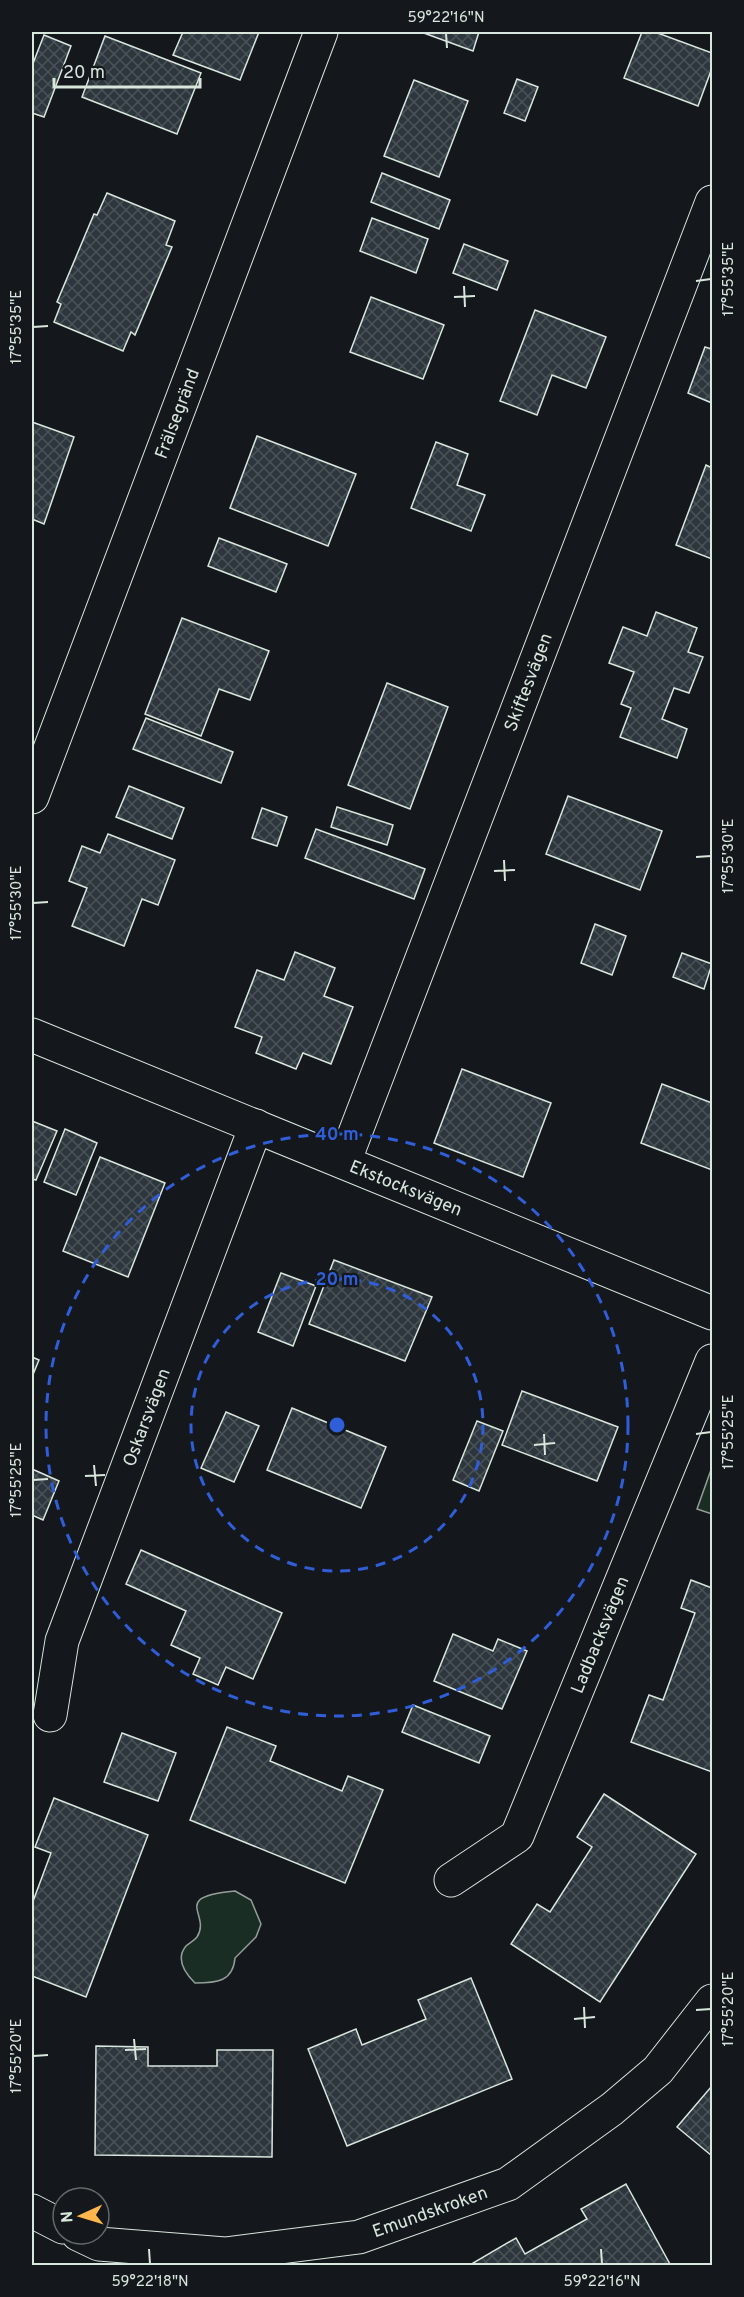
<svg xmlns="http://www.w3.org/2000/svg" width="744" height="2297" viewBox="0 0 744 2297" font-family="Overpass,sans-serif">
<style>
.green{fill:#1a2d24;stroke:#939e99;stroke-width:1.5}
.building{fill:url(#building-cross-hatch);stroke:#d8e6dc;stroke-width:1.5}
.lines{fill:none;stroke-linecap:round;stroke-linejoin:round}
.minor-casing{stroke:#d8e6dc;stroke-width:35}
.minor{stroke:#14181c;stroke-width:33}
.ticks{fill:none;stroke:#d8e6dc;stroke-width:2}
.ring{fill:none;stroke:#305dd8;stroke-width:3;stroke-dasharray:10 8}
.labels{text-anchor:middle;stroke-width:4.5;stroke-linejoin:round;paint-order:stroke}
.street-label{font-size:18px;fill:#d8e6dc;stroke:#14181c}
.centre{fill:#305dd8;stroke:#14181c;stroke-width:3}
.ring-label{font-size:18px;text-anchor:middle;font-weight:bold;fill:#305dd8;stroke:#14181c;stroke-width:4.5;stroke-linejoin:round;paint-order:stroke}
.neatline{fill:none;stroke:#d8e6dc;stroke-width:2}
.ticks-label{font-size:15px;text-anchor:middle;fill:#d8e6dc}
</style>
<defs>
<pattern id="building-cross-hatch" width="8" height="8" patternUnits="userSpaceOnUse" patternTransform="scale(1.5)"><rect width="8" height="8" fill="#2c363c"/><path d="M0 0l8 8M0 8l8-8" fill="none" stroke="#4a5358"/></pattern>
</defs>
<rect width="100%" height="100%" fill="#14181c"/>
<g class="green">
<path d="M 712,1467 L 712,1514 L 697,1509 Z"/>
<path d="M 235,1891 L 251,1900 L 261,1924 L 256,1937 L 235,1958 C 233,1982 216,1983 195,1983 C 186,1974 175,1959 186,1946 C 189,1943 194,1941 197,1937 C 212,1914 169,1897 235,1891 Z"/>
</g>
<g class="building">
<path d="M 183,32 L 259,32 L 240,80 L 173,55 Z"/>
<path d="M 421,32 L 479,32 L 473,51 Z"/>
<path d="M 642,32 L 655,32 L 712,53 L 712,68 L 698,106 L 624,78 Z"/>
<path d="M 44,35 L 71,46 L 44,117 L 32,113 L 32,66 Z"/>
<path d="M 105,36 L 201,73 L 177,134 L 82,97 Z"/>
<path d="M 517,79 L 538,87 L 525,121 L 504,113 Z"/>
<path d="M 414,80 L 468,101 L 439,177 L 384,156 Z"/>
<path d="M 382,173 L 450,200 L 439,229 L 371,202 Z"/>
<path d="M 107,193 L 175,221 L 166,245 L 172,247 L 135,335 L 131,332 L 123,351 L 54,322 L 61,304 L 57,302 L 94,214 L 97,215 Z"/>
<path d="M 372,218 L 428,239 L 416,273 L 360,251 Z"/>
<path d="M 464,244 L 508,261 L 497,290 L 453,273 Z"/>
<path d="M 371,297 L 444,325 L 423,379 L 350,352 Z"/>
<path d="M 535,310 L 606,337 L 586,388 L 552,375 L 537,415 L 500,401 Z"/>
<path d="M 705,347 L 712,349 L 712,403 L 688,393 Z"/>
<path d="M 32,422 L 74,437 L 44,524 L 32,519 Z"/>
<path d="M 257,436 L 356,474 L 328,546 L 230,508 Z"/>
<path d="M 436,442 L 468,454 L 457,485 L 485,495 L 471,531 L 411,508 Z"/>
<path d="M 706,465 L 712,468 L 712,559 L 676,545 Z"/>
<path d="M 219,538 L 287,564 L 276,592 L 208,566 Z"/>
<path d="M 656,612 L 697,628 L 688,652 L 703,657 L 689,693 L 674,688 L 662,719 L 687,729 L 677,758 L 620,737 L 631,708 L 621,704 L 634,672 L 609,663 L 623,627 L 647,636 Z"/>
<path d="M 182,618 L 269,651 L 250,700 L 219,689 L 201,736 L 145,714 Z"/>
<path d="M 387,683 L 448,707 L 410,809 L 348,785 Z"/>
<path d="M 146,718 L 233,752 L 221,783 L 133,749 Z"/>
<path d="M 129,786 L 184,808 L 172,839 L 116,817 Z"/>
<path d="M 568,796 L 662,831 L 640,890 L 546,854 Z"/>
<path d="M 337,807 L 393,825 L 387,845 L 331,827 Z"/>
<path d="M 262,808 L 287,817 L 277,846 L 252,838 Z"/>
<path d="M 316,829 L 425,869 L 414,899 L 305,858 Z"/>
<path d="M 108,834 L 175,860 L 158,905 L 142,899 L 124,946 L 72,926 L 87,888 L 69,881 L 82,846 L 100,853 Z"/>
<path d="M 595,924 L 626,936 L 612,975 L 581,963 Z"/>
<path d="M 295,952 L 335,968 L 324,996 L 353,1007 L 331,1064 L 303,1053 L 296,1069 L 256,1053 L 262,1037 L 235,1027 L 257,970 L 284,980 Z"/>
<path d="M 682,953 L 712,964 L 704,989 L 673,977 Z"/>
<path d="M 462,1069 L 551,1103 L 523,1177 L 434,1143 Z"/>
<path d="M 662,1084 L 712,1103 L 712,1170 L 641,1143 Z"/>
<path d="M 32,1121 L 57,1131 L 36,1180 L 32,1179 Z"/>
<path d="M 65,1129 L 97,1143 L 76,1195 L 44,1182 Z"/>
<path d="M 100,1157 L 165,1183 L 128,1277 L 63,1251 Z"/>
<path d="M 334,1260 L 432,1297 L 405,1361 L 309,1324 Z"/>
<path d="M 281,1273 L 316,1286 L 293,1346 L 258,1332 Z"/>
<path d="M 32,1357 L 39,1360 L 32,1377 Z"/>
<path d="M 522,1391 L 618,1427 L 597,1481 L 502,1445 Z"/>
<path d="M 292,1408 L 386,1447 L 361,1508 L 267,1470 Z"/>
<path d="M 226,1412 L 259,1426 L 234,1482 L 201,1468 Z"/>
<path d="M 477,1421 L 503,1431 L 479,1491 L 453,1480 Z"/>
<path d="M 32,1469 L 59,1481 L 43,1520 L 32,1515 Z"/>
<path d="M 141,1550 L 282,1613 L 253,1679 L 226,1667 L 218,1685 L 193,1674 L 200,1658 L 171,1645 L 186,1611 L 126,1584 Z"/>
<path d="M 691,1580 L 712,1588 L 712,1772 L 631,1742 L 649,1695 L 663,1700 L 695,1613 L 681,1608 Z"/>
<path d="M 453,1634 L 493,1651 L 498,1639 L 527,1651 L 502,1709 L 434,1681 Z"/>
<path d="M 413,1705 L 490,1736 L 479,1763 L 402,1732 Z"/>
<path d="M 227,1727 L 276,1746 L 270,1761 L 342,1791 L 348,1776 L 383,1790 L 345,1883 L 190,1820 Z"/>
<path d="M 122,1733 L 176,1753 L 158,1801 L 104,1782 Z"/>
<path d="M 604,1794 L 696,1854 L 600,2002 L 511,1944 L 537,1904 L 550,1912 L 592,1847 L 577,1837 Z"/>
<path d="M 54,1798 L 148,1835 L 86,1997 L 32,1976 L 32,1904 L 51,1853 L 35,1847 Z"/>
<path d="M 471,1978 L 512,2079 L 347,2146 L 308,2049 L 356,2029 L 362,2045 L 426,2019 L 418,2000 Z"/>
<path d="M 96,2046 L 148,2047 L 148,2066 L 217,2066 L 217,2050 L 273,2050 L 272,2157 L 95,2155 Z"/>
<path d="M 711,2087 L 712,2088 L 712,2156 L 677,2127 Z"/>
<path d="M 626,2184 L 671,2266 L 474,2266 L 473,2263 L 516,2238 L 525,2254 L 587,2219 L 581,2209 Z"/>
</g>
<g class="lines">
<defs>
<g id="minor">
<path id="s1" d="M 32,797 L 321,32"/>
<path id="s2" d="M 32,1035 L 712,1313"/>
<path id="s3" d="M 344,1162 L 712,202"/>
<path id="s4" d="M 50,1715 L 62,1641 L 256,1126"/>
<path id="s5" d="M 451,1880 L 517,1836 L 712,1361"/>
<path d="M 32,2211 L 63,2227"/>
<path id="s6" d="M 78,2234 L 99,2244 L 225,2254 L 359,2237 L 508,2184 L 612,2109 L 658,2070 L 712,2001"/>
</g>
</defs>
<use href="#minor" class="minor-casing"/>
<use href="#minor" class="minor"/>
</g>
<path class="ticks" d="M 446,33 L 447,48M 696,281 L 711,279M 464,286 L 465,307M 454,297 L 475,296M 33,327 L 48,326M 696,857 L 711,856M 504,860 L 505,881M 494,871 L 515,870M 33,903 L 48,902M 544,1434 L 545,1455M 696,1434 L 711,1432M 534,1445 L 555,1443M 94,1465 L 96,1486M 85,1476 L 105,1475M 33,1480 L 48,1479M 584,2007 L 585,2028M 696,2010 L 711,2009M 574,2019 L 595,2017M 134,2039 L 136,2060M 125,2050 L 146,2049M 33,2056 L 48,2055M 149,2249 L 150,2264M 601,2249 L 602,2264"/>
<g class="ring">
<circle cx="337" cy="1425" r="146"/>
<circle cx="337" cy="1425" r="291"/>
</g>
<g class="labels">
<g class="street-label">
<text dy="6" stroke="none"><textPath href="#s1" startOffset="410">Frälsegränd</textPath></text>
<text dy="6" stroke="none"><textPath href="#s3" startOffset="514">Skiftesvägen</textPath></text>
<text dy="6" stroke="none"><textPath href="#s2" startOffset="404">Ekstocksvägen</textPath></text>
<text dy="6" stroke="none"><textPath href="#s4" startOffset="314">Oskarsvägen</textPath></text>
<text dy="6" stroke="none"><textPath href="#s5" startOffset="297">Ladbacksvägen</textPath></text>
<text dy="6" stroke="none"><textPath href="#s6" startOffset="360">Emundskroken</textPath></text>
</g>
</g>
<circle cx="337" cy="1425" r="9" class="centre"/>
<g class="ring-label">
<text x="337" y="1140">40 m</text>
<text x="337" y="1285">20 m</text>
</g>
<rect width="744" height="2297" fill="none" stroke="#14181c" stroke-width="66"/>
<g transform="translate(81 2216) rotate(266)"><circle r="28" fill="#14181c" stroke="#626a69" stroke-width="1.5"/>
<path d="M0-4.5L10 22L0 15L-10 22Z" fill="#ffb74d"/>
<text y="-9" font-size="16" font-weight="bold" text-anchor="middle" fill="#d8e6dc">N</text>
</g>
<path d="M54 78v9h146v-9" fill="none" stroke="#d8e6dc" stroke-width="3"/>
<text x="63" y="78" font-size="18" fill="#d8e6dc" stroke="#14181c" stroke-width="4.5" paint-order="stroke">20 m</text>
<rect x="33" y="33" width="678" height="2231" class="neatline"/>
<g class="ticks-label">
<text x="446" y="22">59°22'16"N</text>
<text transform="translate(728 279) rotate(-90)" y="5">17°55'35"E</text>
<text transform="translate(16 327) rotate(-90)" y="5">17°55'35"E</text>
<text transform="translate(728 856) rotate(-90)" y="5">17°55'30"E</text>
<text transform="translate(16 903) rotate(-90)" y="5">17°55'30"E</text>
<text transform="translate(728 1432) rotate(-90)" y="5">17°55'25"E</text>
<text transform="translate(16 1480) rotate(-90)" y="5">17°55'25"E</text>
<text transform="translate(728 2009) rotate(-90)" y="5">17°55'20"E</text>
<text transform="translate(16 2056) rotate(-90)" y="5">17°55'20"E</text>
<text x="150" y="2286">59°22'18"N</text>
<text x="602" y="2286">59°22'16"N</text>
</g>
</svg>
